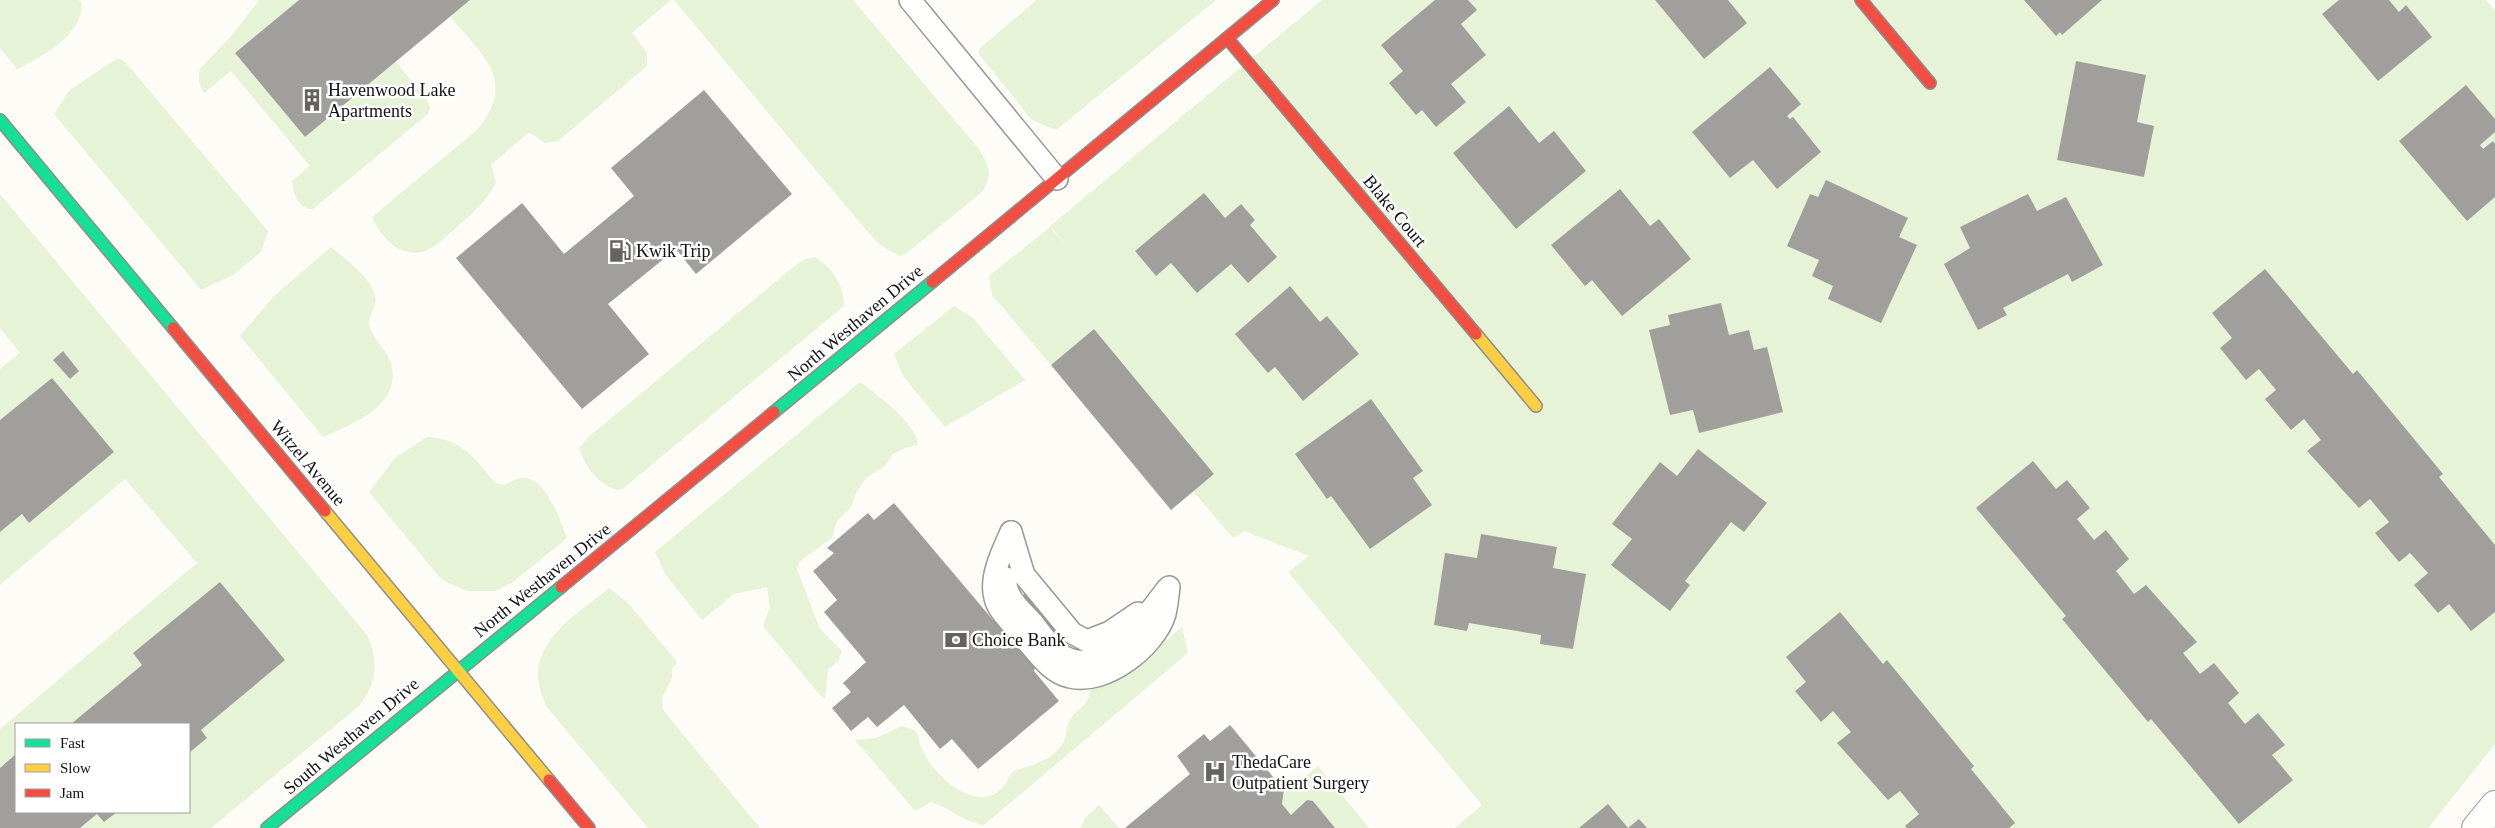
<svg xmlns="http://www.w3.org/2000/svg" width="2495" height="828" viewBox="0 0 2495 828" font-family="'Times New Roman',serif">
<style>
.green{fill:#e7f3d7}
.building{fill:#a19f9c}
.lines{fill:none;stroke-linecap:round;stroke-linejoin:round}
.lane-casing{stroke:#979795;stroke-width:24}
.street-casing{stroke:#979795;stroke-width:30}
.fast-casing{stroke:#8e8d8b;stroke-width:14}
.slow-casing{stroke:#8e8d8b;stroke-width:14}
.jam-casing{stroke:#8e8d8b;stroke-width:14}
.lane{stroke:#fffffe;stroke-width:21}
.street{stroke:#fffffe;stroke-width:28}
.fast{stroke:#16e098;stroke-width:11}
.slow{stroke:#ffcf43;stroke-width:11}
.jam{stroke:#f24e42;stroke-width:11}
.labels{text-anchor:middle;stroke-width:5;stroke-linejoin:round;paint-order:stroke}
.poi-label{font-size:18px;fill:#111;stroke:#fff;text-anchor:start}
.street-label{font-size:18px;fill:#111;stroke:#fff}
</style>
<rect width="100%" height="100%" fill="#fdfcf7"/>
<g class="green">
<path d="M 0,0 L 79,0 L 82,4 C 81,36 43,56 17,69 L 0,48 Z"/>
<path d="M 259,0 L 299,0 L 235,53 L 305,137 L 396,62 L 428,101 L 430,107 L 428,114 L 313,209 C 300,211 292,192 292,181 L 310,166 L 231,71 L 204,93 C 199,85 198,79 200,69 L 233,34 Z"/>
<path d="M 470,0 L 671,0 L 632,33 L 647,53 L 647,66 L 558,141 L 545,143 L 529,132 L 491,165 L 496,182 C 486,202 476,210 459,225 C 450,233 436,247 425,251 C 400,259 381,237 372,217 L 478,129 C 518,79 482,56 450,16 Z"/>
<path d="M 674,0 L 853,0 L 979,149 C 989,168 994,173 982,192 L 907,253 L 900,256 L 880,245 L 866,230 Z"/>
<path d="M 1037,0 L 1216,0 L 1056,130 L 1032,120 L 978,53 L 980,48 Z"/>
<path d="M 1322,0 L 2486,0 L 2495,11 L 2495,744 L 2428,828 L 1455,828 L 1482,805 L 1288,572 L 1309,556 L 1244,531 L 1233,538 L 1193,491 L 1214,474 L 1094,329 L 1051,365 L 992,295 L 989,276 L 1050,227 L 1069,249 L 1050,226 Z"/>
<path d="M 116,59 L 120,59 L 126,63 L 268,231 L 261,252 L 233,275 L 201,290 L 54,114 L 70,90 Z"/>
<path d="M 0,194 L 367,635 C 379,659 377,684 359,706 L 211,828 L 80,828 L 97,814 L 105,822 L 117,812 L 189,812 L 189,753 L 207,738 L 201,730 L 285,660 L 220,582 L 134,653 L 142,665 L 71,724 L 16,724 L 16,754 L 0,768 L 0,729 L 197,563 L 125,479 L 0,585 L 0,532 L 22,514 L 29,523 L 114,452 L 52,378 L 0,420 L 0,369 L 20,353 L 0,328 Z"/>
<path d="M 331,247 C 345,259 381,284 375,305 C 373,313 367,318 370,327 C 373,340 387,350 391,363 C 402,407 353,423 323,437 L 240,336 L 274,296 Z"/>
<path d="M 814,257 C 832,266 844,286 844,306 L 621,490 C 600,488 585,467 579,448 L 586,439 L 786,273 L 803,260 Z"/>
<path d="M 954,306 L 972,317 L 1025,380 L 945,427 L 903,376 L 894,354 Z"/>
<path d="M 860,382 C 878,395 916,423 918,445 L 905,448 L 893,454 L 885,466 L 866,478 L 856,493 L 851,507 L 837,521 L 832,538 L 800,561 L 797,569 L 820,629 L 842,651 L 838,661 L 828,670 L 825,698 L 820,695 L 763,626 L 770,608 L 767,587 L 734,594 L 702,620 L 665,574 L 655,552 Z"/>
<path d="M 427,437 C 454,439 465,447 482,467 C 486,471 490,478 495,482 C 504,489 511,480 520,478 C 545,474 560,520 567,538 L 513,582 L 496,591 L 467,591 L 442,580 L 369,492 L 395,458 Z"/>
<path d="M 609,588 L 628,603 L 677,662 L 672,669 L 672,678 L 662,698 L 663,710 L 760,828 L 648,828 L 546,706 C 542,695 537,684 538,672 C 540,634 583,610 609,588 Z"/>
<path d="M 1182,627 L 1188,653 L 984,825 C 966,823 950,808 931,802 L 915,811 L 855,740 L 876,738 L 902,726 L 916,731 C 919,737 919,743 922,749 C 932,774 977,816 1002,788 C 1006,784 1009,777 1012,772 C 1032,764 1053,762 1064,741 C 1067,735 1066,728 1069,722 C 1076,706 1087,712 1091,687 L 1130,671 Z"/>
<path d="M 1318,766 L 1369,828 L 1335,828 L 1312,801 L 1307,800 L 1291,815 L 1282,804 L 1284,794 Z"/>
<path d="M 1099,805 L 1119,828 L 1080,828 L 1085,818 Z"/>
</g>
<g class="building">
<path d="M 299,0 L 470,0 L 305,137 L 235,53 Z"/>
<path d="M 1435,0 L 1468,0 L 1477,10 L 1461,24 L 1486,55 L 1451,84 L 1466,102 L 1436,127 L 1422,110 L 1416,115 L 1389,83 L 1403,71 L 1381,45 Z"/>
<path d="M 1655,0 L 1728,0 L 1747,23 L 1704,59 Z"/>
<path d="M 2024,0 L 2102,0 L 2062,35 L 2060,32 L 2056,36 Z"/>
<path d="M 2339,0 L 2389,0 L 2399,12 L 2406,5 L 2432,37 L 2378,81 L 2322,14 Z"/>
<path d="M 2076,61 L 2146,75 L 2137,122 L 2154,126 L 2144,177 L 2057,160 Z"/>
<path d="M 1770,67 L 1801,104 L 1787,116 L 1790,119 L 1793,117 L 1821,152 L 1777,189 L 1753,160 L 1730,178 L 1692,132 Z"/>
<path d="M 2466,85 L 2495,119 L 2495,132 L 2480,145 L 2483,149 L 2493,141 L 2495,144 L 2495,197 L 2467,221 L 2399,141 Z"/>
<path d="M 704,90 L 792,194 L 696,274 L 676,249 L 608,304 L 649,354 L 582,409 L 456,258 L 522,203 L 564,254 L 634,196 L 611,168 Z"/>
<path d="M 1509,106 L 1539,143 L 1554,131 L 1586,171 L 1516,229 L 1453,153 Z"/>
<path d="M 1826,180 L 1908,218 L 1899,237 L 1917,245 L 1881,323 L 1828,299 L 1833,286 L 1812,276 L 1819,260 L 1787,246 L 1810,194 L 1818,197 Z"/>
<path d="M 1620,189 L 1650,226 L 1659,219 L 1691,259 L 1622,316 L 1592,280 L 1585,286 L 1551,245 Z"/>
<path d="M 1204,193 L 1225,218 L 1241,204 L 1255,220 L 1250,225 L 1277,257 L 1248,283 L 1231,264 L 1197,293 L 1171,263 L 1156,276 L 1135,251 Z"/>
<path d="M 2028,194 L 2037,211 L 2066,197 L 2103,265 L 2072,282 L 2068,274 L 2003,308 L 2007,315 L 1978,330 L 1944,264 L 1970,248 L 1960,227 Z"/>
<path d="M 2265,269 L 2353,374 L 2357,370 L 2443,474 L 2439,477 L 2495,545 L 2495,612 L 2471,631 L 2449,604 L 2438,613 L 2414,585 L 2428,573 L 2410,553 L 2399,562 L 2375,533 L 2389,522 L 2370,499 L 2359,508 L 2307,451 L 2321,440 L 2304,419 L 2291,430 L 2265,399 L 2276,390 L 2259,369 L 2246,380 L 2220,348 L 2232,338 L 2212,313 Z"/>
<path d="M 1290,286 L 1320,322 L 1327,316 L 1359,354 L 1303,401 L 1275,367 L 1268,373 L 1235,334 Z"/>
<path d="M 1721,303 L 1729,335 L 1749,330 L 1754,350 L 1767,347 L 1783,412 L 1699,433 L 1693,410 L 1670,415 L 1649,330 L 1670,325 L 1668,315 Z"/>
<path d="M 1094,329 L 1214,474 L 1171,510 L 1051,365 Z"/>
<path d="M 63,351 L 79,371 L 70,379 L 53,360 Z"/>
<path d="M 52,378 L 114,452 L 29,523 L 22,514 L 0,532 L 0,420 Z"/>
<path d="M 1371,399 L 1423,471 L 1413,478 L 1432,505 L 1370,549 L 1331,496 L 1327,499 L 1295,454 Z"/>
<path d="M 1698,449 L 1767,503 L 1744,532 L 1731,522 L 1685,581 L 1690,585 L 1670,611 L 1611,565 L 1632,539 L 1612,524 L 1660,462 L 1677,476 Z"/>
<path d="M 2033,461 L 2056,489 L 2067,480 L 2090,508 L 2077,519 L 2094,540 L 2106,530 L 2129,559 L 2116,571 L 2134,594 L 2146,585 L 2197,642 L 2183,653 L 2200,674 L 2214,663 L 2239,693 L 2228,703 L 2245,724 L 2258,713 L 2285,745 L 2272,755 L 2293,780 L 2239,824 L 2151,719 L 2148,722 L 2062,619 L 2066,616 L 1976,508 Z"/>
<path d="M 894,503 L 993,620 L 1033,587 L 1072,633 L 1036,664 L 1034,671 L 1059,701 L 978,769 L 952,739 L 940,749 L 904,705 L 877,727 L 868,717 L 851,731 L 832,708 L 851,692 L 843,683 L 866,662 L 824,612 L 837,600 L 813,571 L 834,553 L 827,548 L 868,513 L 874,520 Z"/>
<path d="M 1481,534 L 1557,547 L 1553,568 L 1586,574 L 1573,649 L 1540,644 L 1541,635 L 1469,623 L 1467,631 L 1434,625 L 1445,553 L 1477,558 Z"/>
<path d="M 220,582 L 285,660 L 201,730 L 207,738 L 189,753 L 189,724 L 71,724 L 142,665 L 133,653 Z"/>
<path d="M 1840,612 L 1883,664 L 1887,660 L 1974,766 L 1971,769 L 2015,823 L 2009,828 L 1907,828 L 1905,826 L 1919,814 L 1900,791 L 1888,800 L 1837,743 L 1851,732 L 1833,711 L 1821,722 L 1795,691 L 1806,682 L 1786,657 Z"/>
<path d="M 1230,725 L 1284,790 L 1282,804 L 1291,815 L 1307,800 L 1313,801 L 1335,828 L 1125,828 L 1190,774 L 1177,756 L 1204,734 L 1210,741 Z"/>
<path d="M 16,754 L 16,812 L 117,812 L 104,822 L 97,814 L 80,828 L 0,828 L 0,768 Z"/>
<path d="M 1608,804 L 1628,828 L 1579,828 Z"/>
<path d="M 1639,819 L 1647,828 L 1628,828 Z"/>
</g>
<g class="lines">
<defs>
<g id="lane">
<path d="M 910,0 L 1057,179"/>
<path d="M 1011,532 C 1003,550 989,577 995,598 C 998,612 1015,626 1024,638 C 1037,652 1050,673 1070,677 C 1105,686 1155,647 1165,614 C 1167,605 1168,596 1169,587"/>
<path d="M 1011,532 L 1024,575 L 1072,633 L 1087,641 L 1110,632 L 1138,613"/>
<path d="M 1006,578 C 1004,596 1020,609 1032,622 C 1041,633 1051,649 1063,656 C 1104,680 1146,616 1167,589"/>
</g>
<path id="street" d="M 2476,828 L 2495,805"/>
<g id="fast">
<path d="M 0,120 L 173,328"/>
<path d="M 774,412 L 932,282"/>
<path d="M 267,828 L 561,587"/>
</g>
<g id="slow">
<path d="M 1476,334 L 1536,406"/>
<path d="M 325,511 L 549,780"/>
</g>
<g id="jam">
<path d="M 1861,0 L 1930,83"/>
<path d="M 1227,38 L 1476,334"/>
<path d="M 932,282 L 1273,0"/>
<path d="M 173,328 L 325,511"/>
<path d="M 561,587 L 774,412"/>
<path d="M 549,780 L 589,828"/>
</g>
</defs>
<use href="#lane" class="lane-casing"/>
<use href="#street" class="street-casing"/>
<use href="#fast" class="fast-casing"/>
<use href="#slow" class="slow-casing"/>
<use href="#jam" class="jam-casing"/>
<use href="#lane" class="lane"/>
<use href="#street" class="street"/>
<use href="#fast" class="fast"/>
<use href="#slow" class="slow"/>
<use href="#jam" class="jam"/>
</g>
<defs>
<symbol id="building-bare" viewBox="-9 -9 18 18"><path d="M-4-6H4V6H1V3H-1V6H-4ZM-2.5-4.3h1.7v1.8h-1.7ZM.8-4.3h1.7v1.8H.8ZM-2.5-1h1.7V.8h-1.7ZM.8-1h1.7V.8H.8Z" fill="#646362" stroke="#fff" stroke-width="2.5" paint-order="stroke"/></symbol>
<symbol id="fuel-bare" viewBox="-9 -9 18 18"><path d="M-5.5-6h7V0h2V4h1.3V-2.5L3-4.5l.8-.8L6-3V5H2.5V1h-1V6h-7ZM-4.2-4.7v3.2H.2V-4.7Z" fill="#646362" stroke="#fff" stroke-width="2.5" paint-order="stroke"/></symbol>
<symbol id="bank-bare" viewBox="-9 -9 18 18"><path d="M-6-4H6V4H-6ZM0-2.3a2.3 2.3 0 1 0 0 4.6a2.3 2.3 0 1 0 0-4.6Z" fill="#646362" stroke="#fff" stroke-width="2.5" paint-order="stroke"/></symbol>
<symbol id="hospital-bare" viewBox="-9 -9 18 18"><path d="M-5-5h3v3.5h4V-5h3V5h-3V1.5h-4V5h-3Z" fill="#646362" stroke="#fff" stroke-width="2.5" paint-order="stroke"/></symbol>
</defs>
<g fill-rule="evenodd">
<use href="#building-bare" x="296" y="84" width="32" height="32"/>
<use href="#fuel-bare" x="604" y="235" width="32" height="32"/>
<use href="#bank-bare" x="940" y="624" width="32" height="32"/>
<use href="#hospital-bare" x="1199" y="756" width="32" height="32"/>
</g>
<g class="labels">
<g class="poi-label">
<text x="328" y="96">Havenwood Lake<tspan x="328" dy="21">Apartments</tspan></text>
<text x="636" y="257">Kwik Trip</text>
<text x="972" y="646">Choice Bank</text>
<text x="1232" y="768">ThedaCare<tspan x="1232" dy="21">Outpatient Surgery</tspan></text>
</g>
<g class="street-label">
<text transform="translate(1395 211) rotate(50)" y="6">Blake Court</text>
<text transform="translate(855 323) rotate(-40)" y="6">North Westhaven Drive</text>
<text transform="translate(308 463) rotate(50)" y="6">Witzel Avenue</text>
<text transform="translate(542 580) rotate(-39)" y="6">North Westhaven Drive</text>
<text transform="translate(351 736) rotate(-40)" y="6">South Westhaven Drive</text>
</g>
</g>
<rect x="15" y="723" width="175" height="90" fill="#ffffff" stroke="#a0a0a0"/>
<rect x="25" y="739" width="25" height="8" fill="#16e098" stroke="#a0a0a0"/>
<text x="60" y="748" font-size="15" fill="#111111">Fast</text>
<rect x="25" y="764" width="25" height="8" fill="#ffcf43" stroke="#a0a0a0"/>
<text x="60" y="773" font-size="15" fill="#111111">Slow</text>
<rect x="25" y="789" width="25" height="8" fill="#f24e42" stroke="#a0a0a0"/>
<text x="60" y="798" font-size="15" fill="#111111">Jam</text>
</svg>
